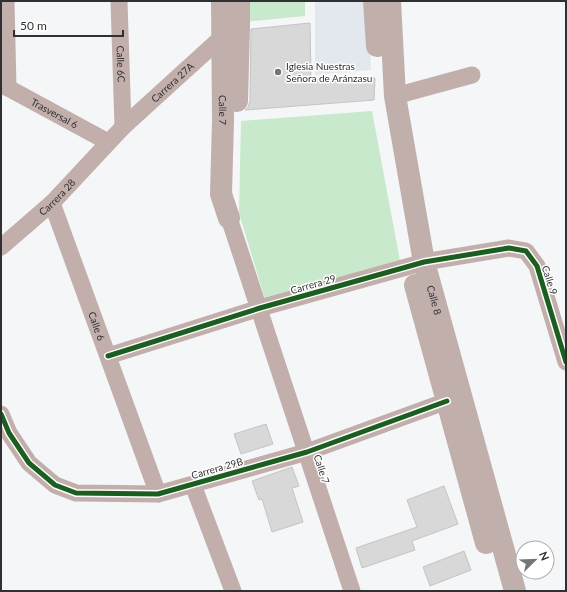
<svg xmlns="http://www.w3.org/2000/svg" width="567" height="592" viewBox="0 0 567 592" font-family="Lato,sans-serif">
<style>
.built{fill:#e3e8ee}
.green{fill:#c8e9cb}
.building{fill:#d8d8d9;stroke:#c4c4c5}
.lines{fill:none;stroke-linecap:round;stroke-linejoin:round}
.minor{stroke:#c2afac;stroke-width:17}
.major{stroke:#c1afac;stroke-width:22}
.cycleway-casing{stroke:#fff;stroke-width:8}
.cycleway{stroke:#1b5e20;stroke-width:5}
.poi-dot{fill:#747577;stroke:#fff;stroke-width:1.5}
.labels{text-anchor:middle;stroke-width:3;stroke-linejoin:round;paint-order:stroke}
.street-label{font-size:10px;fill:#2f3031;stroke:#fff}
.poi-label{font-size:10px;fill:#2f3031;stroke:#fff;text-anchor:start}
</style>
<rect width="100%" height="100%" fill="#f4f6f8"/>
<path class="built" d="M 315,1 L 368,1 L 371,70 L 315,75 Z"/>
<g class="green">
<path d="M 244,1 L 305,1 L 305,16 L 244,22 Z"/>
<path d="M 372,111 L 400,261 L 265,299 L 239,213 L 241,121 Z"/>
</g>
<g class="building">
<path d="M 310,23 L 311,80 L 375,78 L 374,100 L 245,110 L 248,107 L 250,101 L 251,29 Z"/>
<path d="M 266,424 L 273,444 L 241,454 L 234,434 Z"/>
<path d="M 292,467 L 299,486 L 292,488 L 303,522 L 272,532 L 262,499 L 259,500 L 252,481 Z"/>
<path d="M 444,486 L 458,524 L 412,541 L 415,550 L 362,568 L 356,548 L 417,527 L 407,500 Z"/>
<path d="M 464,551 L 471,570 L 430,586 L 423,567 Z"/>
</g>
<g class="lines">
<g class="minor">
<path d="M 6,1 L 8,88"/>
<path id="s1" d="M 119,1 L 123,127"/>
<path id="s2" d="M 1,84 L 108,142"/>
<path d="M 395,96 L 472,75"/>
<path id="s3" d="M 52,203 L 158,494"/>
<path d="M 229,218 L 352,591"/>
<path id="s4" d="M 1,247 L 52,203 L 123,127 L 222,37 L 229,33"/>
<path d="M 108,356 L 260,308 L 410,266 L 424,262 L 509,248 L 526,251 L 537,266 L 566,362"/>
<path d="M 1,414 L 9,433 L 29,463 L 55,485 L 76,493 L 158,494 L 307,452 L 447,401"/>
<path d="M 193,485 L 233,591"/>
</g>
<g class="major">
<path id="s5" d="M 222,1 L 223,120 L 221,194 L 229,218"/>
<path d="M 374,1 L 377,46"/>
<path id="s6" d="M 390,1 L 395,96 L 424,262 L 515,591"/>
<path d="M 237,101 L 239,27 L 239,1"/>
<path d="M 415,285 L 486,543"/>
</g>
<defs>
<g id="cycleway">
<path d="M 108,356 L 260,308 L 410,266 L 424,262 L 509,248 L 526,251 L 537,266 L 566,362"/>
<path d="M 1,414 L 9,433 L 29,463 L 55,485 L 76,493 L 158,494 L 307,452 L 447,401"/>
</g>
</defs>
<use href="#cycleway" class="cycleway-casing"/>
<use href="#cycleway" class="cycleway"/>
</g>
<circle class="poi-dot" cx="278" cy="72" r="4"/>
<g class="labels">
<g class="street-label">
<text dy="4" stroke="none"><textPath href="#s1" startOffset="63">Calle 6C</textPath></text>
<text dy="4" stroke="none"><textPath href="#s4" startOffset="238">Carrera 27A</textPath></text>
<text dy="4" stroke="none"><textPath href="#s5" startOffset="109">Calle 7</textPath></text>
<text dy="4" stroke="none"><textPath href="#s2" startOffset="61">Trasversal 6</textPath></text>
<text dy="4" stroke="none"><textPath href="#s4" startOffset="75">Carrera 28</textPath></text>
<text transform="translate(550 280) rotate(72)" y="4">Calle 9</text>
<text transform="translate(313 284) rotate(-16)" y="4">Carrera 29</text>
<text dy="4" stroke="none"><textPath href="#s6" startOffset="303">Calle 8</textPath></text>
<text dy="4" stroke="none"><textPath href="#s3" startOffset="131">Calle 6</textPath></text>
<text transform="translate(217 468) rotate(-16)" y="4">Carrera 29B</text>
<text transform="translate(322 469) rotate(72)" y="4">Calle 7</text>
</g>
<g class="poi-label">
<text x="286" y="70">Iglesia Nuestras<tspan x="286" dy="12">Señora de Aránzasu</tspan></text>
</g>
</g>
<rect width="567" height="592" fill="none" stroke="#2f3031" stroke-width="4"/>
<g transform="translate(535 560) rotate(67)"><circle r="19" fill="#ffffff" stroke="#acacad"/>
<path d="M0-3L7 15L0 10L-7 15Z" fill="#747577"/>
<text y="-6" font-size="11" font-weight="bold" text-anchor="middle" fill="#2f3031">N</text>
</g>
<path d="M14 30v6h109v-6" fill="none" stroke="#2f3031" stroke-width="2"/>
<text x="20" y="30" font-size="12" fill="#2f3031" stroke="#ffffff" stroke-width="3" paint-order="stroke">50 m</text>
</svg>
